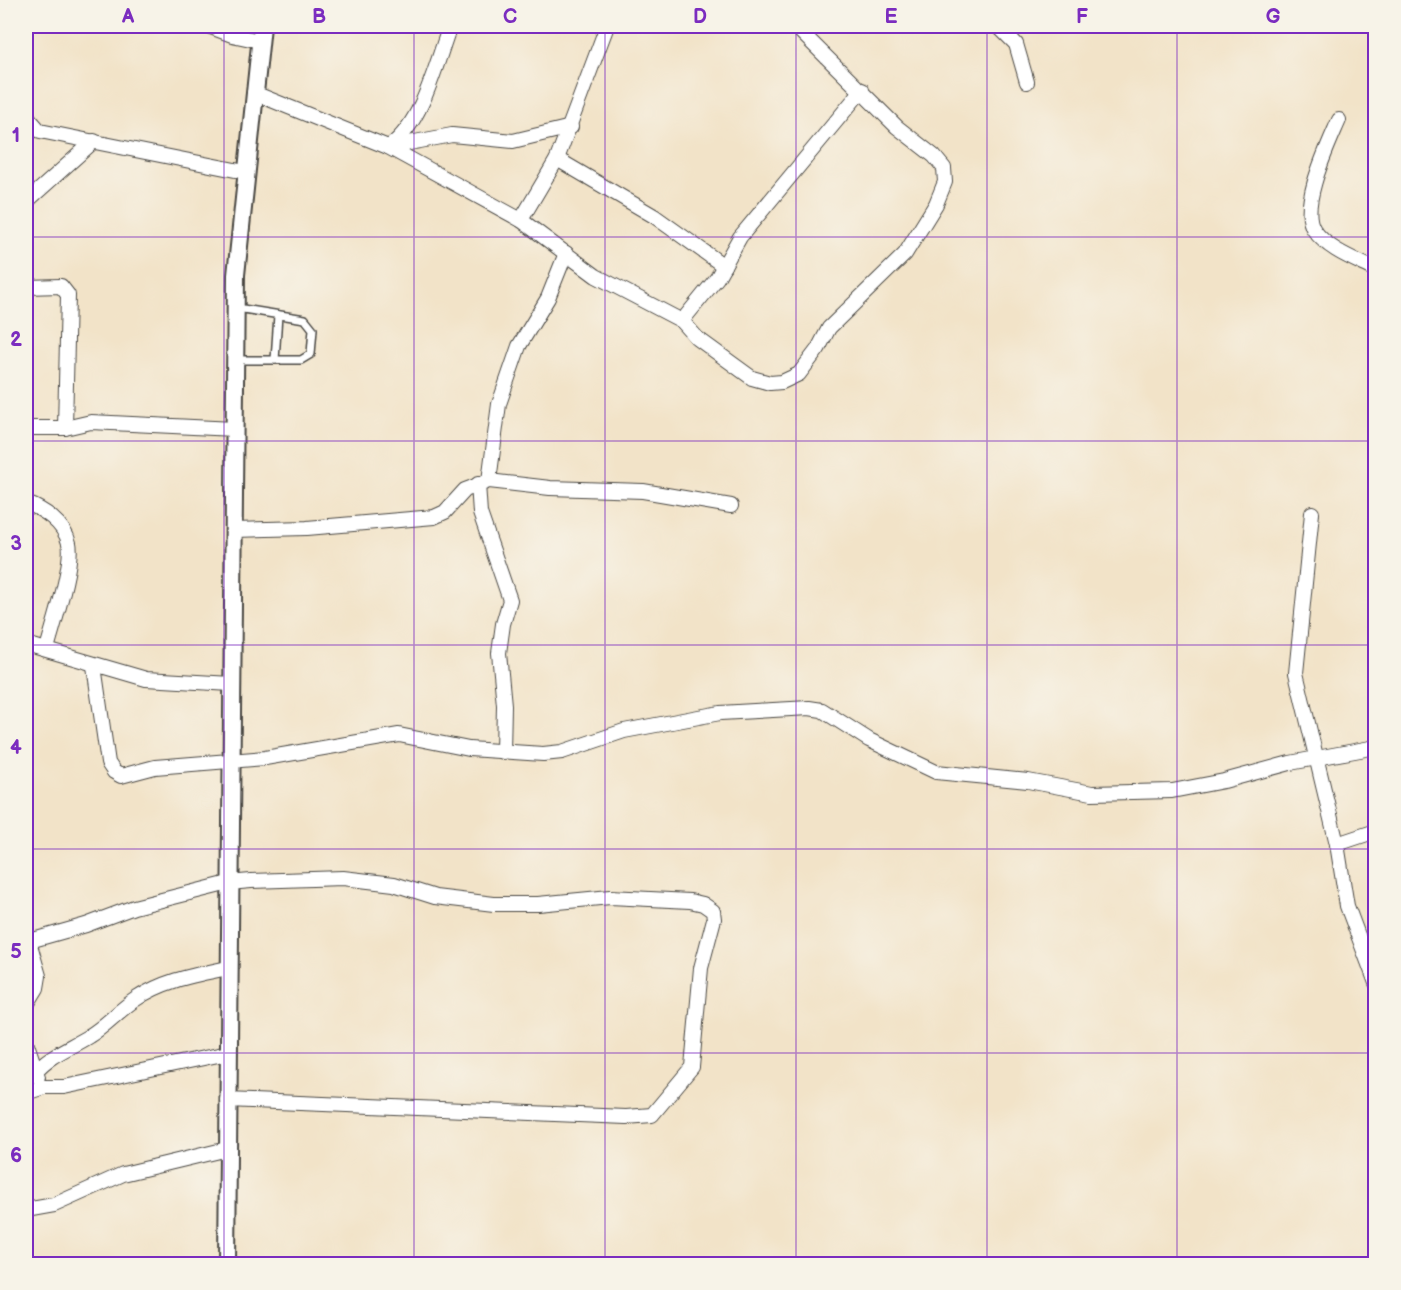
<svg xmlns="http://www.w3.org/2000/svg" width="1401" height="1290" viewBox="0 0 1401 1290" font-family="'Balsamiq Sans',sans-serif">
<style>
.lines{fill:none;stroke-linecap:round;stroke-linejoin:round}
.service-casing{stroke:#494743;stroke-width:10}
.minor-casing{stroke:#494743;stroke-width:16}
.tertiary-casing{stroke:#494743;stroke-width:20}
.service{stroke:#fff;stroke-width:7}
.minor{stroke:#fff;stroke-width:14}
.tertiary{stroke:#fff;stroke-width:16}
.grid{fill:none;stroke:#7b2cbf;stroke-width:1.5;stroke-opacity:0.55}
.neatline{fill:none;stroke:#7b2cbf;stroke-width:2}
.grid-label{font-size:20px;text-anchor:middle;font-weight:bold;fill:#7b2cbf}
</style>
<rect width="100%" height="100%" fill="#f7f3e8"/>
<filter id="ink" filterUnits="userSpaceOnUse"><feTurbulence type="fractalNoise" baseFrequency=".0167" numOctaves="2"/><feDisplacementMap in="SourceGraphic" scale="12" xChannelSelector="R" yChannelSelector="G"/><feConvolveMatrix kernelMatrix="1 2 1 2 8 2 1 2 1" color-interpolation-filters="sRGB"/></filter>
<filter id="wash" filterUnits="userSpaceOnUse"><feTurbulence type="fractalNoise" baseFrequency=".008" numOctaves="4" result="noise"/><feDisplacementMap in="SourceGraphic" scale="24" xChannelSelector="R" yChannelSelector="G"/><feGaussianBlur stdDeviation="1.35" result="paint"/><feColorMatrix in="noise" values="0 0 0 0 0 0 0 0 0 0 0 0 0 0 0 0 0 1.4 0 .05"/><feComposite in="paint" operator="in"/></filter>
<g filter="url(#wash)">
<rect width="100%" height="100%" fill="#f2e3c8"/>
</g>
<g filter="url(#ink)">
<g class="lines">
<defs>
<g id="service">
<path d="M 235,360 L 301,360 L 311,354 L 313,329 L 305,319 L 237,308"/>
<path d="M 275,360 L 278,315"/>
</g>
<g id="minor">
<path d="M 208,26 L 232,35 L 260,41"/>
<path d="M 998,26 L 1016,44 L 1027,82"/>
<path d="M 254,93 L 388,147 L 521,220 L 596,276 L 682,321 L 697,338 L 752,378 L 770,383 L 782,382 L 799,374 L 818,349 L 829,328 L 905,254 L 936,204 L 945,182 L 944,168 L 934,156 L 897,127 L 795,26"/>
<path d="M 26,115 L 40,131 L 245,172"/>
<path d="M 1339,120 C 1329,144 1298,207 1314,230 C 1328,250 1354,259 1376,270"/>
<path d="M 390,146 C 423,122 436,63 450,26"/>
<path d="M 388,147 L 452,135 L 513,141 L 571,127"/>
<path d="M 557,159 L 654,216 L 724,266"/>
<path d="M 26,202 L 94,141"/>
<path d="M 521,220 L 557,159 L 607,26"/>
<path d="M 26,287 L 61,286 L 68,295 L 65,428"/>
<path d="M 682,321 L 717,278 L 740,237 L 862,90"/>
<path d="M 26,428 L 65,428 L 91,422 L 234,429"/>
<path d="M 489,481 L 499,404 L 519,346 L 548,298 L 566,253"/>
<path d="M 478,484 L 480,513 L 510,600 L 503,624 L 499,653 L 504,705 L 503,752"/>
<path d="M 26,503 C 43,509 64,523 69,543 C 74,563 53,626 47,649"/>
<path d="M 1312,513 L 1296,673 L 1337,844 L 1347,906 L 1376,983"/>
<path d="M 233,530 L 307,528 L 434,517 L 445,512 L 465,490 L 489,481 L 550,488 L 643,491 L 731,506"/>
<path d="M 26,644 L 146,679 L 231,684"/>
<path d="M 94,666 L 108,763 L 114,772 L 121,776 L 155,767 L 265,758 L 399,735 L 469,749 L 543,754 L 562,752 L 624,731 L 720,713 L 809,708 L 822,710 L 869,740 L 936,772 L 1028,781 L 1092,793 L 1172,791 L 1224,781 L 1290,763 L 1376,747"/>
<path d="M 1337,844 L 1376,831"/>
<path d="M 26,931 L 39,976 L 37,988 L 26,1006"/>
<path d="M 26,942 L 86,925 L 134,907 L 229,883 L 251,881 L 343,878 L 394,884 L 435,897 L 494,904 L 538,904 L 610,897 L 690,901 L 703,904 L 713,911 L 714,919 L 701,968 L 692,1067 L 652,1115 L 626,1117 L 227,1100"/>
<path d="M 26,1041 L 38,1077"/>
<path d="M 35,1072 C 49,1055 70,1048 89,1036 C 106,1026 119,1010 136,999 C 164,980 195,975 228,968"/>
<path d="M 26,1093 L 44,1087 L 64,1087 L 228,1053"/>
<path d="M 26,1210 L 54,1205 L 123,1174 L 227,1149"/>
</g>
<path id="tertiary" d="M 227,1264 L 236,275 L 262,26"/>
</defs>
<use href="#service" class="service-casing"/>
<use href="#minor" class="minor-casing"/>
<use href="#tertiary" class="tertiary-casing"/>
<use href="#service" class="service"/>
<use href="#minor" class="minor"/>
<use href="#tertiary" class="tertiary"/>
</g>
</g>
<path class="grid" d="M 224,26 L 224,1264M 414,26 L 414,1264M 605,26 L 605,1264M 796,26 L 796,1264M 987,26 L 987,1264M 1177,26 L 1177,1264M 26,237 L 1376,237M 26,441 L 1376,441M 26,645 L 1376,645M 26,849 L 1376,849M 26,1053 L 1376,1053"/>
<rect width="1401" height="1290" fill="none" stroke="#f7f3e8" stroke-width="66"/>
<rect x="33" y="33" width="1335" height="1224" class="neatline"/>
<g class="grid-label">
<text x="128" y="23">A</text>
<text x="319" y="23">B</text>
<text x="510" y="23">C</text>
<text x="700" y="23">D</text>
<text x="891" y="23">E</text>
<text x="1082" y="23">F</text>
<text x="1273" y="23">G</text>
<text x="16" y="142">1</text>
<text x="16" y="346">2</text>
<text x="16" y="550">3</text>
<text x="16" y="754">4</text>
<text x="16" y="958">5</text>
<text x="16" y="1162">6</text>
</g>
</svg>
